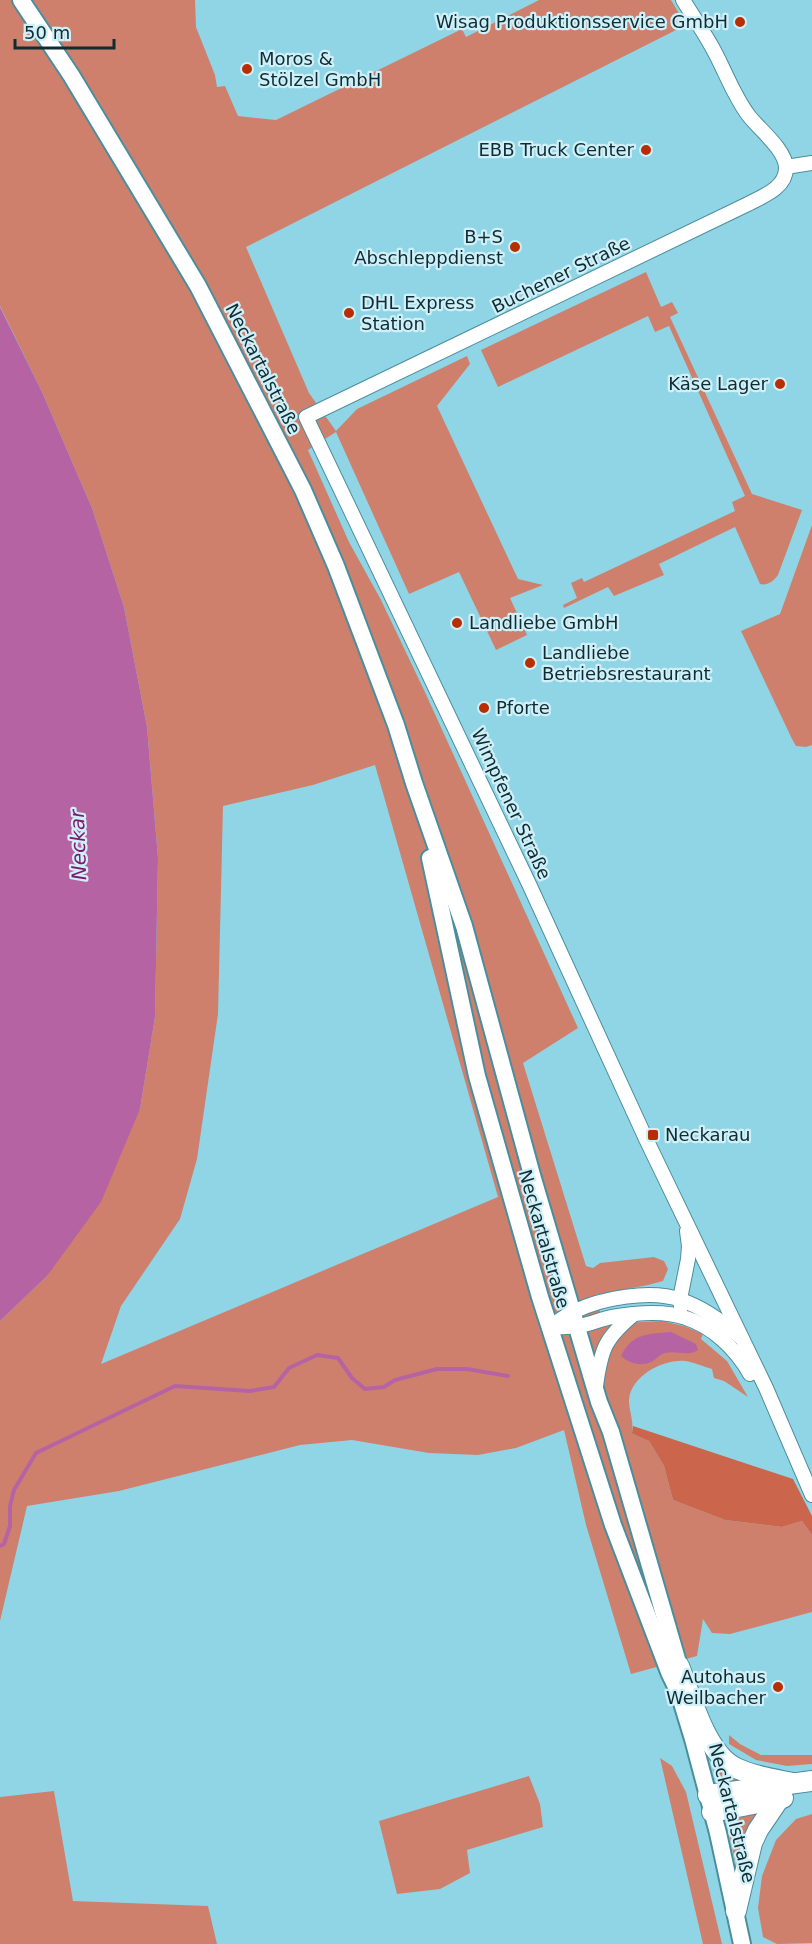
<svg xmlns="http://www.w3.org/2000/svg" width="812" height="1944" viewBox="0 0 812 1944" font-family="'DejaVu Sans',sans-serif">
<style>
.green{fill:#cf806c;fill-rule:evenodd}
.forest{fill:#cb654c}
.water{fill:#b663a4}
.lines{fill:none;stroke-linecap:round;stroke-linejoin:round}
.stream{stroke:#b663a4;stroke-width:4}
.minor-casing{stroke:#4a8e9e;stroke-width:16}
.major-casing{stroke:#4a8e9e;stroke-width:20}
.highway-casing{stroke:#4a8e9e;stroke-width:22}
.minor{stroke:#fff;stroke-width:14}
.major{stroke:#fff;stroke-width:16}
.highway{stroke:#fff;stroke-width:20}
.poi-dot{fill:#b82e00;stroke:#cff0f8;stroke-width:2}
.labels{text-anchor:middle;stroke-width:4.5;stroke-linejoin:round;paint-order:stroke}
.poi-label{font-size:18px;fill:#0f2c32;stroke:#cff0f8;text-anchor:start}
.street-label{font-size:18px;fill:#0f2c32;stroke:#cff0f8}
.water-label{font-size:20px;font-style:italic;fill:#7f186f;stroke:#cff0f8}
</style>
<rect width="100%" height="100%" fill="#90d5e6"/>
<g class="green">
<path d="M 0,0 L 195,0 L 196,27 L 215,75 L 217,87 L 225,86 L 238,116 L 276,120 L 462,29 L 466,37 L 539,0 L 671,0 L 686,25 L 246,247 L 309,393 L 336,431 L 357,409 L 467,356 L 470,364 L 437,406 L 518,579 L 543,585 L 510,598 L 527,635 L 496,650 L 459,572 L 409,594 L 336,432 L 308,450 L 349,542 L 381,600 L 424,690 L 578,1028 L 523,1063 L 586,1266 L 593,1268 L 600,1263 L 654,1257 L 664,1261 L 668,1269 L 663,1281 L 648,1285 L 595,1295 L 604,1324 L 662,1321 L 684,1326 L 703,1334 L 701,1339 L 727,1361 L 748,1397 L 724,1381 L 714,1378 L 712,1369 C 704,1367 694,1362 685,1361 C 663,1359 631,1376 629,1400 C 629,1411 634,1421 632,1432 L 649,1441 L 664,1466 L 673,1500 L 725,1520 L 782,1527 L 802,1521 L 812,1535 L 812,1612 L 730,1634 L 712,1633 L 703,1619 L 697,1656 L 631,1674 L 586,1525 L 564,1430 L 516,1448 L 478,1455 L 429,1453 L 352,1440 L 300,1445 L 119,1491 L 27,1506 L 0,1621 L 0,1321 L 47,1276 L 140,1109 L 155,1017 L 158,858 L 147,727 L 124,607 L 92,508 L 42,392 L 0,306 ZM 375,765 L 498,1197 L 101,1364 L 121,1306 L 180,1219 L 197,1159 L 218,1014 L 223,806 L 313,785 Z"/>
<path d="M 646,272 L 661,307 L 672,302 L 678,313 L 670,317 L 752,494 L 802,510 L 778,575 C 774,581 767,586 760,584 L 735,527 L 659,564 L 664,575 L 614,596 L 608,587 L 564,608 L 563,605 L 577,598 L 571,583 L 582,578 L 584,582 L 735,511 L 732,502 L 745,496 L 669,326 L 655,332 L 648,316 L 498,387 L 481,350 Z"/>
<path d="M 812,525 L 812,745 L 806,747 L 796,746 L 792,739 L 741,631 L 780,614 Z"/>
<path d="M 729,1735 L 740,1744 L 761,1755 L 812,1755 L 812,1764 L 787,1766 L 756,1760 L 729,1744 Z"/>
<path d="M 660,1758 L 672,1766 L 686,1792 L 722,1944 L 703,1944 Z"/>
<path d="M 712,1765 L 713,1765 L 755,1784 L 718,1788 Z"/>
<path d="M 529,1776 L 540,1804 L 543,1827 L 467,1850 L 470,1873 L 440,1889 L 397,1894 L 379,1821 Z"/>
<path d="M 54,1791 L 73,1901 L 208,1906 L 217,1944 L 0,1944 L 0,1797 Z"/>
<path d="M 757,1811 L 736,1860 L 735,1861 L 726,1819 Z"/>
<path d="M 812,1814 L 812,1943 L 777,1944 L 763,1937 L 758,1908 L 762,1876 L 776,1840 L 796,1819 Z"/>
</g>
<path class="forest" d="M 633,1426 L 793,1479 L 812,1516 L 812,1535 L 802,1521 L 782,1527 L 725,1520 L 673,1500 L 664,1466 L 649,1441 L 632,1433 Z"/>
<g class="water">
<path d="M 0,307 L 42,392 L 92,508 L 124,607 L 147,727 L 158,858 L 155,1017 L 140,1109 L 101,1202 L 47,1276 L 0,1321 Z"/>
<path d="M 671,1332 L 696,1344 L 698,1350 C 689,1357 676,1350 665,1353 C 660,1354 657,1359 653,1361 C 642,1367 630,1364 621,1356 C 632,1333 648,1334 671,1332 Z"/>
</g>
<g class="lines">
<path class="stream" d="M 0,1546 L 4,1544 L 10,1526 L 10,1506 L 14,1490 L 36,1453 L 175,1386 L 250,1391 L 274,1387 L 289,1368 L 317,1355 L 338,1358 L 352,1378 L 365,1389 L 384,1387 L 395,1380 L 437,1369 L 467,1369 L 508,1376"/>
<defs>
<g id="minor">
<path d="M 683,0 C 693,16 703,31 712,47 C 725,70 733,95 749,116 C 759,129 786,150 786,168 C 786,188 763,196 748,204 L 306,417 L 529,884 L 646,1139 L 766,1388 L 812,1495"/>
<path d="M 786,167 L 812,163"/>
<path d="M 681,1307 L 680,1299 L 688,1259 L 689,1246 L 687,1231"/>
<path d="M 549,1327 C 558,1327 568,1328 577,1326 C 589,1325 600,1319 612,1317 C 634,1313 664,1310 686,1318 C 713,1327 736,1349 750,1374"/>
<path d="M 549,1327 C 557,1322 565,1316 573,1312 C 601,1298 651,1289 681,1300 C 704,1308 722,1321 740,1337"/>
<path d="M 596,1386 C 601,1349 605,1338 634,1314"/>
</g>
<g id="major">
<path d="M 21,0 L 71,75 L 198,286 L 303,490 L 336,566 L 396,725 L 414,783 L 464,926 L 532,1175 L 599,1402 L 611,1432 L 679,1666 L 679,1678"/>
<path d="M 430,858 L 477,1076 L 540,1297 L 613,1525 L 669,1672 L 679,1693 L 693,1739 L 718,1833 L 742,1944"/>
</g>
<g id="highway">
<path d="M 679,1666 C 691,1696 705,1751 734,1767 C 752,1776 773,1779 793,1783"/>
<path d="M 708,1795 L 812,1781"/>
<path d="M 712,1812 L 783,1798"/>
<path d="M 736,1911 L 752,1843 L 758,1830 L 779,1799"/>
</g>
</defs>
<use href="#minor" class="minor-casing"/>
<use href="#major" class="major-casing"/>
<use href="#highway" class="highway-casing"/>
<use href="#minor" class="minor"/>
<use href="#major" class="major"/>
<use href="#highway" class="highway"/>
</g>
<g class="poi-dot">
<circle cx="740" cy="22" r="6"/>
<circle cx="247" cy="69" r="6"/>
<circle cx="646" cy="150" r="6"/>
<circle cx="515" cy="247" r="6"/>
<circle cx="349" cy="313" r="6"/>
<circle cx="780" cy="384" r="6"/>
<circle cx="457" cy="623" r="6"/>
<circle cx="530" cy="663" r="6"/>
<circle cx="484" cy="708" r="6"/>
<rect x="647" y="1129" width="12" height="12" rx="3"/>
<circle cx="778" cy="1687" r="6"/>
</g>
<g class="labels">
<g class="poi-label">
<text x="728" y="28" text-anchor="end">Wisag Produktionsservice GmbH</text>
<text x="259" y="65">Moros &amp;<tspan x="259" dy="21">Stölzel GmbH</tspan></text>
<text x="634" y="156" text-anchor="end">EBB Truck Center</text>
<text x="503" y="243" text-anchor="end">B+S<tspan x="503" dy="21">Abschleppdienst</tspan></text>
<text x="361" y="309">DHL Express<tspan x="361" dy="21">Station</tspan></text>
<text x="768" y="390" text-anchor="end">Käse Lager</text>
<text x="469" y="629">Landliebe GmbH</text>
<text x="542" y="659">Landliebe<tspan x="542" dy="21">Betriebsrestaurant</tspan></text>
<text x="496" y="714">Pforte</text>
<text x="665" y="1141">Neckarau</text>
<text x="766" y="1683" text-anchor="end">Autohaus<tspan x="766" dy="21">Weilbacher</tspan></text>
</g>
<g class="street-label">
<text transform="translate(561 275) rotate(-26)" y="6">Buchener Straße</text>
<text transform="translate(263 369) rotate(63)" y="6">Neckartalstraße</text>
<text transform="translate(511 804) rotate(65)" y="6">Wimpfener Straße</text>
<text transform="translate(544 1239) rotate(74)" y="6">Neckartalstraße</text>
<text transform="translate(732 1813) rotate(76)" y="6">Neckartalstraße</text>
</g>
<g class="water-label">
<text transform="translate(78 845) rotate(-92)" y="7">Neckar</text>
</g>
</g>
<path d="M15 39v9h99v-9" fill="none" stroke="#0f2c32" stroke-width="3"/>
<text x="24" y="39" font-size="18" fill="#0f2c32" stroke="#cff0f8" stroke-width="4.5" paint-order="stroke">50 m</text>
</svg>
